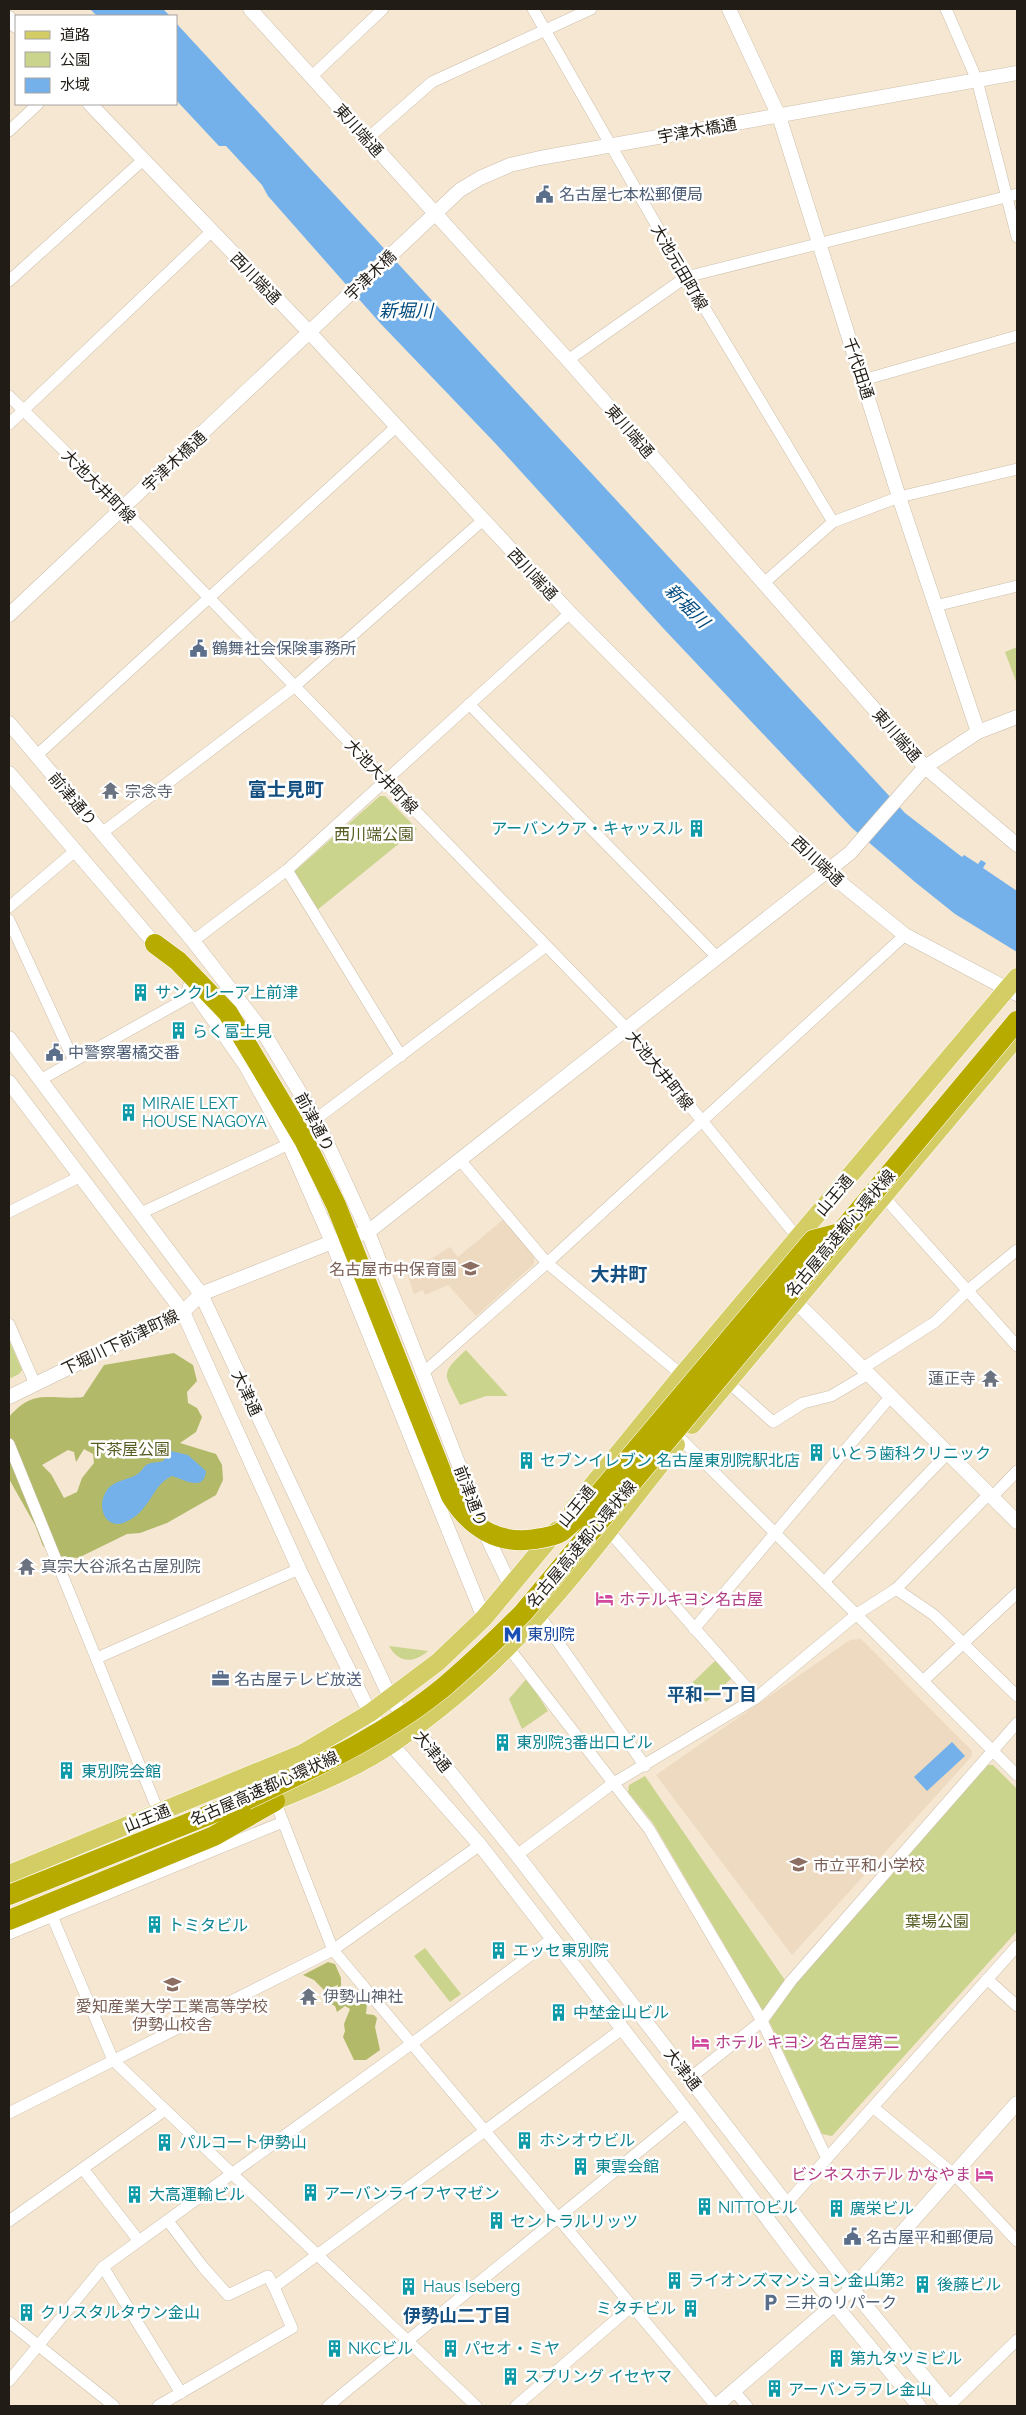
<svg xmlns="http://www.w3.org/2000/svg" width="1026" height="2415" viewBox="0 0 1026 2415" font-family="Raleway,'Noto Sans JP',sans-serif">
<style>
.built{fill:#eddac0}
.green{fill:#cbd48d}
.forest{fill:#b2ba6a;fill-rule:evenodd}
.water{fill:#74b1ea}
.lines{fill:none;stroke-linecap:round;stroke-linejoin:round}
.minor-casing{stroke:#cdbfab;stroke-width:12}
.tertiary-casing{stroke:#cdbfab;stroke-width:15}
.primary-casing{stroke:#fff;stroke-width:19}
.motorway-casing{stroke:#fff;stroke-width:21}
.minor{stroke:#fff;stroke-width:11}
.tertiary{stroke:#fff;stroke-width:14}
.primary{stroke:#d4cd66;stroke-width:18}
.motorway{stroke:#b8ab00;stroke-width:20}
.motorway-bridge-casing{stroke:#fff;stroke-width:21;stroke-linecap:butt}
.motorway-bridge{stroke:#b8ab00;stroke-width:20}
.labels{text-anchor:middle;stroke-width:5;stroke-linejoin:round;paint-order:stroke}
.street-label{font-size:16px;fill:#211c15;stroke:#fff}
.service-label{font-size:16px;fill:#4e5e75;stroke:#fff;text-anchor:start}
.worship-label{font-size:16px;fill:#5b616d;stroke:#fff;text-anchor:start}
.culture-label{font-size:16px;fill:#0d838f;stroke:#fff;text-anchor:start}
.park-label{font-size:16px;fill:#575c22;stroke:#fff}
.education-label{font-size:16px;fill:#785e54;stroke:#fff;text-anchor:end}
.hotel-label{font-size:16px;fill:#b23c85;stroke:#fff;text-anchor:start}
.transit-label{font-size:16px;fill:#164399;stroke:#fff;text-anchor:start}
.water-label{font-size:18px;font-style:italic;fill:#004a7d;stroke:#fff}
.neighbourhood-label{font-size:18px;font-weight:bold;fill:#165081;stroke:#fff}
.quarter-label{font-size:19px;font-weight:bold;fill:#165081;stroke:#fff}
</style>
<rect width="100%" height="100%" fill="#f5e7d2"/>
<g class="built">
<path d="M 504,1219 L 534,1257 L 534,1264 L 476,1316 L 448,1285 L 425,1295 L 423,1290 L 414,1294 L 407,1274 L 450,1247 L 458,1257 Z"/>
<path d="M 861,1639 L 972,1751 L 972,1756 L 792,1955 L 656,1775 L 850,1640 Z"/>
</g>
<g class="green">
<path d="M 1017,647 L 1017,684 L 1005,652 Z"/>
<path d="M 380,796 L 385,796 L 417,829 L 316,911 L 294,876 L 295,871 Z"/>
<path d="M 9,1340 L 22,1370 L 19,1374 L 9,1379 Z"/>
<path d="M 466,1350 L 508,1396 L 486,1396 L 460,1405 C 445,1373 438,1376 466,1350 Z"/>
<path d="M 389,1646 L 428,1651 C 414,1663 399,1664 389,1646 Z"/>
<path d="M 716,1660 L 732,1678 L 706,1702 L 692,1683 Z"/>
<path d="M 527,1678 L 548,1711 L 522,1729 L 509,1699 Z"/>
<path d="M 987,1765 L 993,1765 L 1017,1789 L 1017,1931 L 832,2136 L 822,2134 L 770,2023 L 653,1823 L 628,1792 L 629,1785 L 645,1776 L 791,1989 Z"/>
<path d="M 425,1948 L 461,1994 L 450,2002 L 414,1956 Z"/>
</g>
<g class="forest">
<path d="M 174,1353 L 193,1365 L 197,1381 L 187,1392 L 188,1403 L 197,1408 L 202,1417 L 196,1432 L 180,1443 L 216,1454 L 222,1465 L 223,1480 L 216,1495 L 167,1523 L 140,1533 L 127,1534 L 78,1558 L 57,1556 L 43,1546 L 35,1525 L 9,1479 L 9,1417 C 35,1387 50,1401 83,1397 L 104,1365 ZM 84,1449 L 93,1454 L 94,1463 L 82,1478 L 77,1492 L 64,1498 L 51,1474 L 42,1465 L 68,1450 L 74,1452 L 76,1462 Z"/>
<path d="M 328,1962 L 335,1964 L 341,1978 L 341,1992 L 346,1994 L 346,1998 L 353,2003 L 367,2004 L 366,2014 L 374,2015 L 377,2018 L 375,2027 L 380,2050 L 366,2060 L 354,2060 L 343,2037 L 345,2031 L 344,2024 L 350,2009 L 345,2006 L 337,2012 L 335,2006 L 331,2004 L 338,1994 L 338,1985 L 324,1990 L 314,1980 L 303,1975 Z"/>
</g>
<g class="water">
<path d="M 90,9 L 163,9 L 170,16 L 97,16 Z"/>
<path d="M 176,23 L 905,813 L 962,857 L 964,855 L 978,864 L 981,860 L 986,863 L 983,868 L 1017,891 L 1017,952 L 955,914 L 915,882 L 852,828 L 663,628 L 496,444 L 380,323 L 268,196 L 262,185 L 226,146 L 219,146 L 176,100 Z"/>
<path d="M 171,1451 L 188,1455 L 206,1471 C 204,1492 185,1480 172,1476 C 151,1485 151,1513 123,1523 C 104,1529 96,1505 107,1490 C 115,1479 132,1480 140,1472 C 143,1469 144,1466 148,1464 C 152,1462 158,1463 163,1461 Z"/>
<path d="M 952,1742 L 965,1756 L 927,1791 L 914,1777 Z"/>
</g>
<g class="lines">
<defs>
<g id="minor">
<path d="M 533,9 L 686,277 L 833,522"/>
<path d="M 946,9 L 977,80 L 1017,237"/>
<path d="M 311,77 L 383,9"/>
<path d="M 9,131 L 38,104"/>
<path d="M 367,139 L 432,82 L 591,9"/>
<path d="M 9,281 L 144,159"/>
<path d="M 568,360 L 686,277 L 1017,194"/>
<path d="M 863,380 L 1017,336"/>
<path d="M 9,396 L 123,509 L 627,1029 L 798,1238"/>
<path d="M 9,424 L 211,232"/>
<path d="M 764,583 L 833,522 L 899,497 L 1017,469"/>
<path d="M 935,606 L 1017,586"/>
<path d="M 469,704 L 717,957"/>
<path d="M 36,756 L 397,426"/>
<path d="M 102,833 L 295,686 L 483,520"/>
<path d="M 287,870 L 401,1056"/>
<path d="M 9,907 L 75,851"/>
<path d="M 9,920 L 74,1061"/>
<path d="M 193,941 L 287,870 L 570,613"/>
<path d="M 40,1080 L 196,993"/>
<path d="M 316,1119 L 546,946"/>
<path d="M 460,1160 L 547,1263 L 682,1375"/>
<path d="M 884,1197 L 1017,1346"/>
<path d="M 9,1212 L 81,1176"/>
<path d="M 141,1213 L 289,1144"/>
<path d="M 9,1324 L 35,1384"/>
<path d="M 863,1368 L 935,1322 L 967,1291 L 1017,1250"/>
<path d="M 423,1373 L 547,1263 L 905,935"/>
<path d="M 729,1383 L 773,1422 L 803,1403 L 831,1396 L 868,1374"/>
<path d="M 681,1439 L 1017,1775"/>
<path d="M 9,1444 L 159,1813"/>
<path d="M 992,1497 L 1017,1471"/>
<path d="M 607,1529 L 756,1698"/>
<path d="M 824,1582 L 948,1453"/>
<path d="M 896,1589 L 934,1615 L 1017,1696"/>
<path d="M 539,1615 L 645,1766"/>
<path d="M 694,1629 L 891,1396"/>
<path d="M 508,1647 L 649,1829 L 762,2021 L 827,2159"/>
<path d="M 97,1658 L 299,1569"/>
<path d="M 923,1681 L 1017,1593"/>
<path d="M 275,1801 L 333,1950 L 716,2406"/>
<path d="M 517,1855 L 612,1784 L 756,1698 L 857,1614 L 896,1589 L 989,1494"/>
<path d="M 52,1916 L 113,2060 L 476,2406"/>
<path d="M 9,1934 L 283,1822"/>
<path d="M 987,1979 L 1017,2006"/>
<path d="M 690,2078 L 762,2021 L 791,1981 L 1017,1723"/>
<path d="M 874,2108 L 955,2175 L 1017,2241"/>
<path d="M 9,2113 L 333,1950 L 480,1845"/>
<path d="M 83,2169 L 139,2241"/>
<path d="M 787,2203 L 1017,1946"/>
<path d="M 9,2221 L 165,2110"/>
<path d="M 168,2221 L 203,2267 L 228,2295 L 268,2276 L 274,2287"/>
<path d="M 103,2267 L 181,2393"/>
<path d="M 9,2322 L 114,2406"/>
<path d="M 9,2381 L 103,2267 L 418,2039 L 552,1939"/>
<path d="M 734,2391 L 747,2406"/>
<path d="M 158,2406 L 292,2328 L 274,2287 L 622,2029"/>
<path d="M 328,2406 L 687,2112"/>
<path d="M 516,2406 L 632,2306"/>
<path d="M 949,2406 L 1017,2340"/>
</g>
<g id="tertiary">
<path d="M 250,9 L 568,360 L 925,767 L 1017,845"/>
<path d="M 729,9 L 779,116 L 899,497 L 978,732"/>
<path d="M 9,18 L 16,26"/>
<path d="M 90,104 L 310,333 L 570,613 L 826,871 L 905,935 L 1017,994"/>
<path d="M 9,615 L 460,190 L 480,178 L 510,165 L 540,158 L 1017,73"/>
<path d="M 9,723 L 193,941 L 262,1030 L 316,1119 L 368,1232 L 487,1537 L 511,1587"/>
<path d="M 9,773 L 160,950"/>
<path d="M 190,986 L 246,1066 L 289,1144 L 332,1242 L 484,1618"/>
<path d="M 9,1038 L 201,1294 L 391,1699 L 517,1855 L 852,2289 L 948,2406"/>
<path d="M 9,1082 L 183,1312 L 299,1569 L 370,1713 L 391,1744 L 480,1845 L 687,2112 L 806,2270 L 919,2406"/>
<path d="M 797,1291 L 796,1302 L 1017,1522"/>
<path d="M 9,1397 L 183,1312 L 201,1294 L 332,1242 L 368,1232 L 850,853 L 925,767 L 978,732 L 1017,717"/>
<path d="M 716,2406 L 852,2289 L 1017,2103"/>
</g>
<g id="primary">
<path d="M 692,1425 L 1017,1037"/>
<path d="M 573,1509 L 682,1375 L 1017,977"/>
<path d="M 263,1806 C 307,1788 354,1770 393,1743 C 434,1715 474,1682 509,1646 C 569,1586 622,1512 676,1445"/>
<path d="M 9,1874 L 303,1753 L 370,1713 L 438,1662 L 484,1618 L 557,1530"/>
</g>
<g id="motorway">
<path d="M 155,944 L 178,961"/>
<path d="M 9,1895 L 246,1800"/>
<path d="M 9,1920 L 214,1836 L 275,1801"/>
</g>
</defs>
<use href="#minor" class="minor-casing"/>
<use href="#tertiary" class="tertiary-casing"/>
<use href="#primary" class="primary-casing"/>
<use href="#motorway" class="motorway-casing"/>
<use href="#minor" class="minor"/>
<use href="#tertiary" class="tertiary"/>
<use href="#primary" class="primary"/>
<use href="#motorway" class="motorway"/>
<defs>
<g id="motorway-bridge">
<path d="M 178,961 L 228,1013 L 304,1140 L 336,1205 L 451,1496 C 470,1527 498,1545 535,1539 C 543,1538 555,1536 561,1532 C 569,1526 575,1519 582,1514 L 813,1240 L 840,1233"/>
<path d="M 246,1800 C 315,1767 386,1735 445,1686 C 472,1663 498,1638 523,1613 L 1017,1021"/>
</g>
</defs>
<use href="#motorway-bridge" class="motorway-bridge-casing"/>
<use href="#motorway-bridge" class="motorway-bridge"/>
</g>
<defs>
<symbol id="civic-bare" viewBox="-9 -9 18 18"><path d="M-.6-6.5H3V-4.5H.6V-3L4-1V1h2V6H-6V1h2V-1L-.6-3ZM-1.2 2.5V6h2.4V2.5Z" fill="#5c6f8a" stroke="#fff" stroke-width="2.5" paint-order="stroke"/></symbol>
<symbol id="temple-bare" viewBox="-9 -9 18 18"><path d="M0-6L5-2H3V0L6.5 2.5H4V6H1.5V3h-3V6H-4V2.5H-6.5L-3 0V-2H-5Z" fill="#6b7280" stroke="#fff" stroke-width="2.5" paint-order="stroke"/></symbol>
<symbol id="building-bare" viewBox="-9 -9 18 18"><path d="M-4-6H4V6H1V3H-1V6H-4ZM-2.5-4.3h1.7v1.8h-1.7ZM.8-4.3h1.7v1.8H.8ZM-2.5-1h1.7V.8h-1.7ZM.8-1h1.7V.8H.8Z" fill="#0f9aa8" stroke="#fff" stroke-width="2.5" paint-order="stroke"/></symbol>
<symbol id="school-bare" viewBox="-9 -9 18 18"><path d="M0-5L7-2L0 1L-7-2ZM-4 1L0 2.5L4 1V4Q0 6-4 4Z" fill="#8d6e63" stroke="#fff" stroke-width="2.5" paint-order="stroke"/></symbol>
<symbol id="hotel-bare" viewBox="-9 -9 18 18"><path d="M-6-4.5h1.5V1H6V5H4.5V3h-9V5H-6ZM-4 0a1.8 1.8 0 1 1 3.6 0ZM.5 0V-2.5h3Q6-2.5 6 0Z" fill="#d1479c" stroke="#fff" stroke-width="2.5" paint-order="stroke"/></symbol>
<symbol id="metro-bare" viewBox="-9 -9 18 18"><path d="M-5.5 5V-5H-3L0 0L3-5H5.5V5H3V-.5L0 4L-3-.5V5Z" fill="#1a4fb4" stroke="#fff" stroke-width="2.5" paint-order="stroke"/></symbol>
<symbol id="office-bare" viewBox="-9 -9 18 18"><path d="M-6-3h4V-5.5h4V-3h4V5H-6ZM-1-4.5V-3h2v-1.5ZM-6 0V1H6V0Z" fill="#5c6f8a" stroke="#fff" stroke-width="2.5" paint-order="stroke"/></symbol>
<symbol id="parking-bare" viewBox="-9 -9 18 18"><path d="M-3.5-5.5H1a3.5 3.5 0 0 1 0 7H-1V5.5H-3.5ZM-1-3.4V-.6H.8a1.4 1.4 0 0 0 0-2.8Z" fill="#5c6f8a" stroke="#fff" stroke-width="2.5" paint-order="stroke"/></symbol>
</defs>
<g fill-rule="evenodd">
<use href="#civic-bare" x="532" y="182" width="25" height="25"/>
<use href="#civic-bare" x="186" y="636" width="25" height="25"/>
<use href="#temple-bare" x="98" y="778" width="25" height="25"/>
<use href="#building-bare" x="684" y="816" width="25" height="25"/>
<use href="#building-bare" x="128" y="980" width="25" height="25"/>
<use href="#building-bare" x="166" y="1018" width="25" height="25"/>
<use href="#civic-bare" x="42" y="1040" width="25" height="25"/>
<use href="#building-bare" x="116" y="1100" width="25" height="25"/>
<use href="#school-bare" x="458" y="1256" width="25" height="25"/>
<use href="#temple-bare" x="978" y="1366" width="25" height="25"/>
<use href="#building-bare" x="804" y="1440" width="25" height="25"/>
<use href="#building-bare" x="514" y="1448" width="25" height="25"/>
<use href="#temple-bare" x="14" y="1554" width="25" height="25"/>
<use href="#hotel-bare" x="592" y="1586" width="25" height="25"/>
<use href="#metro-bare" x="500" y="1622" width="25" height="25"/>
<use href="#office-bare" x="208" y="1666" width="25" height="25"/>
<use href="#building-bare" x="490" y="1730" width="25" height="25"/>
<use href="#building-bare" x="54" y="1758" width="25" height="25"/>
<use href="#school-bare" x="786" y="1852" width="25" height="25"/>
<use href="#building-bare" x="142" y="1912" width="25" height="25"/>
<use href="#building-bare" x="486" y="1938" width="25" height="25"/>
<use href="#school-bare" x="160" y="1972" width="25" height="25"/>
<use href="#temple-bare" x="296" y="1984" width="25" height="25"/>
<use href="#building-bare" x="546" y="2000" width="25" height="25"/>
<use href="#hotel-bare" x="688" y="2030" width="25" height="25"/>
<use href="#building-bare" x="512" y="2128" width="25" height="25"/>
<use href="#building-bare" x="152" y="2130" width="25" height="25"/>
<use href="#building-bare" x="568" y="2154" width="25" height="25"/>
<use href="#hotel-bare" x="972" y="2162" width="25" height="25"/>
<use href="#building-bare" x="298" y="2180" width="25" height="25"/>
<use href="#building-bare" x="122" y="2182" width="25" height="25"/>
<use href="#building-bare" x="692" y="2194" width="25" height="25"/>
<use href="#building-bare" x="824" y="2196" width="25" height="25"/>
<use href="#building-bare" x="484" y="2208" width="25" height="25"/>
<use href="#civic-bare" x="840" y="2224" width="25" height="25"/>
<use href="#building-bare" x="662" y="2268" width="25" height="25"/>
<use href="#building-bare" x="910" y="2272" width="25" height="25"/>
<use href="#building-bare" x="396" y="2274" width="25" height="25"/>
<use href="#parking-bare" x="758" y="2290" width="25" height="25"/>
<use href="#building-bare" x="678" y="2296" width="25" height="25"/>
<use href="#building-bare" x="14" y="2300" width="25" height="25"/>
<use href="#building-bare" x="322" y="2336" width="25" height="25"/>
<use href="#building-bare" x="438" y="2336" width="25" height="25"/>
<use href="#building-bare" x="824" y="2346" width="25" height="25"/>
<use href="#building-bare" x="498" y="2364" width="25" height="25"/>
<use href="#building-bare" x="762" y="2376" width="25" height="25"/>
</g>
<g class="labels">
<g class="street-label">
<text transform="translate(359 130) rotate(48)" y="6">東川端通</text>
<text transform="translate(697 130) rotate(-10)" y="6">宇津木橋通</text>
<text transform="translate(680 267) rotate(60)" y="6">大池元田町線</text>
<text transform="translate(370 275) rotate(-44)" y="6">宇津木橋</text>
<text transform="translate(256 278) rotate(46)" y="6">西川端通</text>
<text transform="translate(859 368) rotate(72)" y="6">千代田通</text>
<text transform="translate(630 431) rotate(49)" y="6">東川端通</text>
<text transform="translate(174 461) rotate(-43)" y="6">宇津木橋通</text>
<text transform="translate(99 486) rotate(45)" y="6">大池大井町線</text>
<text transform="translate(533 574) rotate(47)" y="6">西川端通</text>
<text transform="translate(897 735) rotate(49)" y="6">東川端通</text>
<text transform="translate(382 776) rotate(46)" y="6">大池大井町線</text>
<text transform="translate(73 799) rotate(50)" y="6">前津通り</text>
<text transform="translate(818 861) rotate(43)" y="6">西川端通</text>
<text transform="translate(660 1070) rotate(51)" y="6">大池大井町線</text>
<text transform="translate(315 1122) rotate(62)" y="6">前津通り</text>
<text transform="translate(834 1195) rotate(-50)" y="6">山王通</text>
<text transform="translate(840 1233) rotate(-50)" y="6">名古屋高速都心環状線</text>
<text transform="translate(120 1342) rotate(-26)" y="6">下堀川下前津町線</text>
<text transform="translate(247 1393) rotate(65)" y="6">大津通</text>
<text transform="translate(471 1496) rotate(69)" y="6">前津通り</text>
<text transform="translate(576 1506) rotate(-51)" y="6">山王通</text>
<text transform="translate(581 1544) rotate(-50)" y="6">名古屋高速都心環状線</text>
<text transform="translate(433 1751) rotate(51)" y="6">大津通</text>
<text transform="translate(264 1788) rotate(-24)" y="6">名古屋高速都心環状線</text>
<text transform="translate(147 1818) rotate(-22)" y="6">山王通</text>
<text transform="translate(683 2069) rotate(52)" y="6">大津通</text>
</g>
<g class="service-label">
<text x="559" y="200">名古屋七本松郵便局</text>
<text x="212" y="654">鶴舞社会保険事務所</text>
<text x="68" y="1058">中警察署橘交番</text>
<text x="234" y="1685">名古屋テレビ放送</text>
<text x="866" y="2243">名古屋平和郵便局</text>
<text x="785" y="2308">三井のリパーク</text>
</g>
<g class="worship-label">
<text x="125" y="797">宗念寺</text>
<text x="976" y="1384" text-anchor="end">蓮正寺</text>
<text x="41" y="1572">真宗大谷派名古屋別院</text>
<text x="323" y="2002">伊勢山神社</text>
</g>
<g class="culture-label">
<text x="683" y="834" text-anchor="end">アーバンクア・キャッスル</text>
<text x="155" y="998">サンクレーア上前津</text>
<text x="192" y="1037">らく富士見</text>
<text x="142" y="1109">MIRAIE LEXT<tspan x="142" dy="18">HOUSE NAGOYA</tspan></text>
<text x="831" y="1459">いとう歯科クリニック</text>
<text x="540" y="1466">セブンイレブン 名古屋東別院駅北店</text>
<text x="516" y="1748">東別院3番出口ビル</text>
<text x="81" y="1777">東別院会館</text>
<text x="168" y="1931">トミタビル</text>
<text x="513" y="1956">エッセ東別院</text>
<text x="573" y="2018">中埜金山ビル</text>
<text x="539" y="2146">ホシオウビル</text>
<text x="179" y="2148">パルコート伊勢山</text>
<text x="595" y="2172">東雲会館</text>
<text x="324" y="2199">アーバンライフヤマゼン</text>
<text x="149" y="2200">大高運輸ビル</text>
<text x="718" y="2213">NITTOビル</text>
<text x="850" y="2214">廣栄ビル</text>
<text x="510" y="2227">セントラルリッツ</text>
<text x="688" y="2286">ライオンズマンション金山第2</text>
<text x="937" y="2290">後藤ビル</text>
<text x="423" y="2292">Haus Iseberg</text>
<text x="676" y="2314" text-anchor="end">ミタチビル</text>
<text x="40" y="2318">クリスタルタウン金山</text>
<text x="348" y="2354">NKCビル</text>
<text x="464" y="2354">パセオ・ミヤ</text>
<text x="850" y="2364">第九タツミビル</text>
<text x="524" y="2382">スプリング イセヤマ</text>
<text x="788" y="2395">アーバンラフレ金山</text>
</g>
<g class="park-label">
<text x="374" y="840">西川端公園</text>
<text x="130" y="1455">下茶屋公園</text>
<text x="937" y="1927">葉場公園</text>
</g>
<g class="education-label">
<text x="457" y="1275">名古屋市中保育園</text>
<text x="813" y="1871" text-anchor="start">市立平和小学校</text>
<text x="172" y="2012" text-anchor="middle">愛知産業大学工業高等学校<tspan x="172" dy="18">伊勢山校舎</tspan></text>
</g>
<g class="hotel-label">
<text x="619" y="1605">ホテルキヨシ名古屋</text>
<text x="715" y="2048">ホテル キヨシ 名古屋第二</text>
<text x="971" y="2180" text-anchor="end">ビシネスホテル かなやま</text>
</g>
<g class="transit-label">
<text x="527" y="1640">東別院</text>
</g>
<g class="water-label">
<text x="406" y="317">新堀川</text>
<text transform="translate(687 606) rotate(45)" y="6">新堀川</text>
</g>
<g class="neighbourhood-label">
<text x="712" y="1701">平和一丁目</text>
<text x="457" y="2322">伊勢山二丁目</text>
</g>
<g class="quarter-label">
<text x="286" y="796">富士見町</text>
<text x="619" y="1281">大井町</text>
</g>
</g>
<rect width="1026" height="2415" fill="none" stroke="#211c15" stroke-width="20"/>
<rect x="15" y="15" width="162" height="90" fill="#ffffff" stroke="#a6a4a1"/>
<rect x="25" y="31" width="25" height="8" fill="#d4cd66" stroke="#a6a4a1"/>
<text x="60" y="40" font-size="15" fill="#211c15">道路</text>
<rect x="25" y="52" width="25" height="15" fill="#cbd48d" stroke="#a6a4a1"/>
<text x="60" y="65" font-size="15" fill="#211c15">公園</text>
<rect x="25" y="78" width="25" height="15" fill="#74b1ea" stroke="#a6a4a1"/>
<text x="60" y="90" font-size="15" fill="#211c15">水域</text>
</svg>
